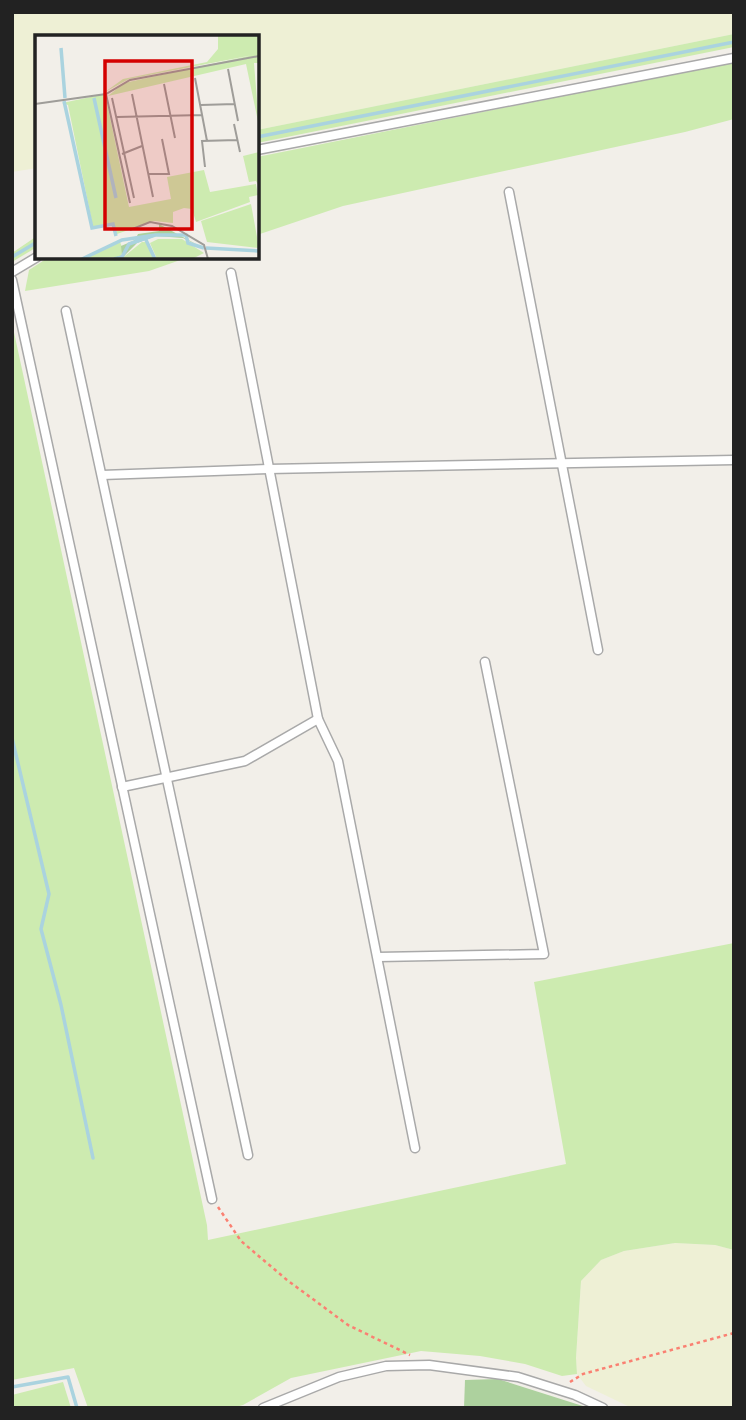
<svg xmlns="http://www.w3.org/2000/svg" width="746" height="1420" viewBox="0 0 746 1420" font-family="'PT Sans Narrow',sans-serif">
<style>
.farmland{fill:#eef0d5}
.grass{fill:#cdebb0}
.forest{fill:#add19e}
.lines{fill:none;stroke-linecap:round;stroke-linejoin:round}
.stream{stroke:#aad3df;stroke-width:3.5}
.service-casing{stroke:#a9a9a9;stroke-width:11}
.path{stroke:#fa8072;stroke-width:2.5;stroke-dasharray:3.5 3.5;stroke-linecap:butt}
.service{stroke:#fff;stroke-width:8}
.inset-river{fill:none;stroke:#aad3df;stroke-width:3.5}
.inset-road{fill:none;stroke:#9f9d99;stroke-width:2}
.view{fill:#d40000;fill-opacity:0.15;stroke:#d40000;stroke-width:3.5}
.inset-edge{fill:none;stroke:#222;stroke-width:3.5}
</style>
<rect width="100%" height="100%" fill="#f2efe9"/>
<g class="farmland">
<path d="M 12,12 L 734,12 L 734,34 L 257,130 L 257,37 L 37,37 L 37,168 L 12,172 Z"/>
<path d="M 675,1243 L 715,1245 L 734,1250 L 734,1408 L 632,1408 L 586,1386 L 577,1374 L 576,1359 L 581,1281 L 601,1260 L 624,1251 Z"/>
</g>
<g class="grass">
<path d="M 734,34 L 734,47 L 257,143 L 257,130 Z"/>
<path d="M 734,62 L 734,119 L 685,132 L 343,206 L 257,235 L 257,157 Z"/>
<path d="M 37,236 L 37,247 L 12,262 L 12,253 Z"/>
<path d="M 49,257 L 189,257 L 149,271 L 25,291 L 29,270 Z"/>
<path d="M 12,323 L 207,1225 L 208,1240 L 566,1164 L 534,982 L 734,943 L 734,1250 L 715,1245 L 675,1243 L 624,1251 L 601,1260 L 581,1281 L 576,1358 L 577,1374 L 562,1376 L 525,1364 L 480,1356 L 421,1351 L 291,1378 L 243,1405 L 232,1408 L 88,1408 L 74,1368 L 12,1380 Z"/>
<path d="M 63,1382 L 71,1408 L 12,1408 L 12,1395 Z"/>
</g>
<path class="forest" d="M 498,1379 L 589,1408 L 464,1408 L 465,1380 Z"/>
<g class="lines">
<g class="stream">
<path d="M 257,137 L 734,42"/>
<path d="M 12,257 L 37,242"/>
<path d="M 12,738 L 49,894 L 41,929 L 61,1005 L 93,1158"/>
<path d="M 12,1387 L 68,1377 L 77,1408"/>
</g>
<defs>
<g id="service">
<path d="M 257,150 L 734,58"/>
<path d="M 509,192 L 598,650"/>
<path d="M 12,272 L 37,257"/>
<path d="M 231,273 L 318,719 L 338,761 L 415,1148"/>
<path d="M 12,280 L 212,1199"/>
<path d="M 66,311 L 248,1155"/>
<path d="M 102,475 L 268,469 L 734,460"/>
<path d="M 122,787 L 245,761 L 318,719"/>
<path d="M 378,957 L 544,954 L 485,662"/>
<path d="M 263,1408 L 339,1377 L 386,1366 L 429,1365 L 518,1377 L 575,1395 L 603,1408"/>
</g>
</defs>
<use href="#service" class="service-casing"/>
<g class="path">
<path d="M 218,1207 L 241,1241 L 287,1280 L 348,1325 L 410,1355"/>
<path d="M 570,1382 L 583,1374 L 734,1333"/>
</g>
<use href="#service" class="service"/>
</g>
<g transform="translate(35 35)">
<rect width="224" height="224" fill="#f2efe9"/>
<path d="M 183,0 L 224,0 L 224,28 L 219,28 L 224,91 L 211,29 L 73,61 L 89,48 L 218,20 L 94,44 L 70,57 L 88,44 L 172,27 L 183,14 ZM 70,59 L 94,172 L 136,164 L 132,142 L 169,135 L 175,157 L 221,149 L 223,160 L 214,162 L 215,167 L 161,187 L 157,174 L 149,173 L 138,177 L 138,188 L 119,186 L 82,199 L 78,188 L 58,192 L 33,70 L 27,68 ZM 224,117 L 224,151 L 221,146 L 214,147 L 208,121 ZM 216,169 L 224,213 L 172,207 L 166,186 ZM 123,204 L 147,204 L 169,218 L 157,224 L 122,224 L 115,208 ZM 85,207 L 89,217 L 84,222 L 49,224 ZM 107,207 L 112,207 L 119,224 L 86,224 Z" fill="#cdebb0"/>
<path d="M 124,189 L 170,214 L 148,203 L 121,201 L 102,208 L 86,224 L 76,224 L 87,220 L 86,211 L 100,205 L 103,199 L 124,196 Z" fill="#add19e"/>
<path class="inset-river" d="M 26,13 L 30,63M 59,63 L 81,163M 29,66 L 57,193 L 78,189 L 81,201M 111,205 L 120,224M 171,213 L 224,216M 47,224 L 87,205 L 120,200M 79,224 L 87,222 L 94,209 L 120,200 L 151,200 L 153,208 L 169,213"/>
<path class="inset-road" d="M 193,34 L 203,86M 160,43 L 172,106M 129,49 L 140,103M 71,59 L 95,168M 97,59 L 118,162M 77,63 L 99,163M 0,69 L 71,59 L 95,45 L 224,21M 166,70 L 200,69M 82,82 L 167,80M 199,89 L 205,117M 87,119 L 107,111M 170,132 L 167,106 L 202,105M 114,139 L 134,139 L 127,104M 95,195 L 115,187 L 137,191 L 169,210 L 173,224"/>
<path class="view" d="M 70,26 L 157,26 L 157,194 L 70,194 Z"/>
<rect width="224" height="224" class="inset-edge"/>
</g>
<rect width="746" height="1420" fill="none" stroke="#222222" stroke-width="28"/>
</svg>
